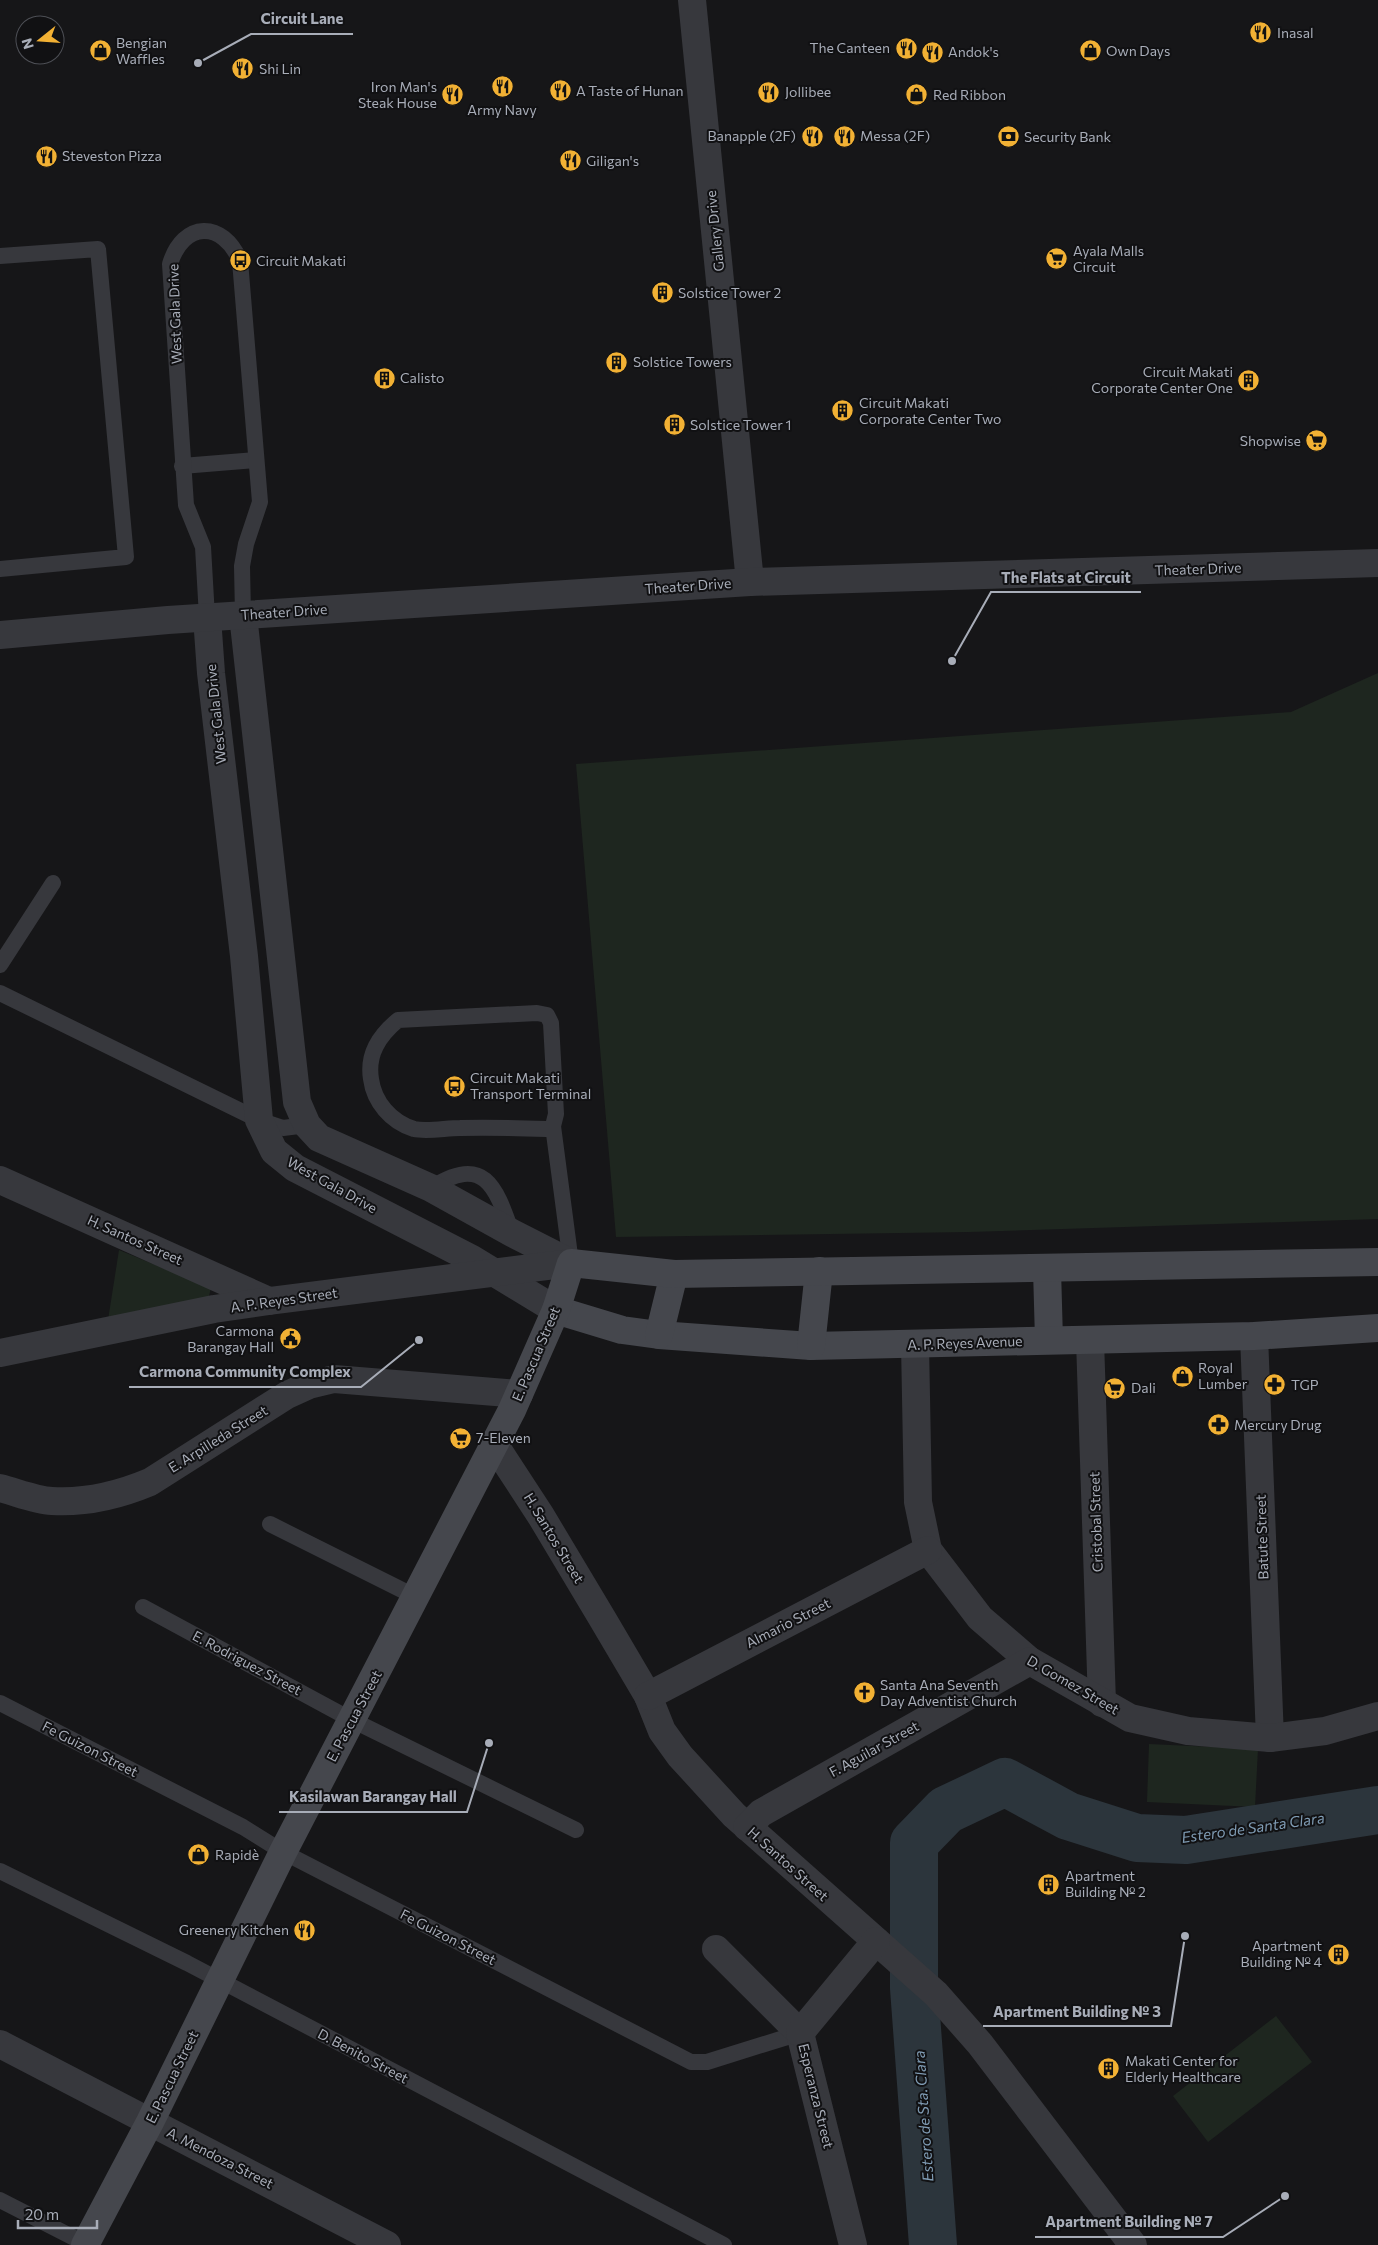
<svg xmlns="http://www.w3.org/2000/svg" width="1378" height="2245" viewBox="0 0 1378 2245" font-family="Commissioner,sans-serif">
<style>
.green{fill:#1e261f}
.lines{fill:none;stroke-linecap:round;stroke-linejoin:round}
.river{stroke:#2c353c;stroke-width:48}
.lane{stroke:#37383d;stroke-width:16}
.street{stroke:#37383d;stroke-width:28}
.secondary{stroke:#45474d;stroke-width:28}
.labels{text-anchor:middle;stroke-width:4;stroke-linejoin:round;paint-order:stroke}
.poi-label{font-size:14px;fill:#a8adb8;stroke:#111113;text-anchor:start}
.street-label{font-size:14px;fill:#a8adb8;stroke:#111113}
.water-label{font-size:15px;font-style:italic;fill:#7f9bb3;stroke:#111113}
.leader{fill:none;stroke:#a8adb8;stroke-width:2}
.callout-dot{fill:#a8adb8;stroke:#111113;stroke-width:2}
.callout-label{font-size:15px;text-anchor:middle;font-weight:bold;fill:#a8adb8;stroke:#111113;stroke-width:4;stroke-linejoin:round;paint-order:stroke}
</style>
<rect width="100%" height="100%" fill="#161618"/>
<g class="green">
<path d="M 1378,673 L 1378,1219 L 969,1232 L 616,1237 L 576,764 L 1291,712 Z"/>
<path d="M 119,1250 L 211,1288 L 207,1304 L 108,1320 Z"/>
<path d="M 1149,1744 L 1258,1749 L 1255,1807 L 1147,1802 Z"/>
<path d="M 1276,2016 L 1312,2062 L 1208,2142 L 1173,2096 Z"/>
</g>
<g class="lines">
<path class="river" d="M 933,2245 L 914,1988 L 914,1843 L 946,1810 L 1005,1782 L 1068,1816 L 1137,1838 L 1186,1840 L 1378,1810"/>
<g class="lane">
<path d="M 0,256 L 98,249 L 126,557 L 0,569"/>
<path d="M 182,466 L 256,460"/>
<path d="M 207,617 L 203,547 L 186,505 L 170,264 C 183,221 223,220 240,261 L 260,502 L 246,544 L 242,566 L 243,615"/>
<path d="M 0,965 L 53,883"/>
<path d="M 0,993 L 259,1120 L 283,1128 L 307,1125"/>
<path d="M 553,1126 L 548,1129 C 518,1128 489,1127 460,1128 C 446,1128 427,1132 414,1129 C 391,1122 374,1102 371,1079 C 367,1054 379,1036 398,1020 L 537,1013 L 547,1015 L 551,1023 L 556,1114 L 553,1126 L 571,1263"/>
<path d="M 431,1188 C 485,1153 496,1188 512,1233"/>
<path d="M 270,1524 L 416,1597"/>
<path d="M 143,1607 L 352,1720 L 576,1830"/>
<path d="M 0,1703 L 243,1827 L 283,1852 L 691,2062 L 707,2062 L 800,2033"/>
<path d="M 0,1871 L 187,1963 L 724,2245"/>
<path d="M 0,2200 L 88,2245"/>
</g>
<g class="street">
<path d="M 692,0 L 750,582"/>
<path d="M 243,615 L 297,1102 L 307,1125 L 319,1138 L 431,1188 L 512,1233 L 571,1263"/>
<path d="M 207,617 L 211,673 L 244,956 L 259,1120 L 274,1151 L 295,1168 L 472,1259 L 556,1310"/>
<path d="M 0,635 L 168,620 L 750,582 L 1378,563"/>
<path d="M 0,1180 L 269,1301"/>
<path d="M 1254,1336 L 1270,1738"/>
<path d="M 1090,1340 L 1102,1703"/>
<path d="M 915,1344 L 918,1502 L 928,1550 L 980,1618 L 1030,1661 L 1130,1718 L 1188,1731 L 1270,1738 L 1325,1731 L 1378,1716"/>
<path d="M 0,1353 L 214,1309 L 269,1301 L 571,1263"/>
<path d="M 494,1444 L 541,1516 L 602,1618 L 648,1696 L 662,1731 L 680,1756 L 734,1815 L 936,1994 L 980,2044 L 1133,2245"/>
<path d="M 0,1488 C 16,1492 35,1500 52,1501 C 86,1503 119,1495 150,1482 L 287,1395 L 309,1385 L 334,1379 L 519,1394"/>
<path d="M 648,1696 L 928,1550"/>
<path d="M 747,1827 L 761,1813 L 1030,1661"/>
<path d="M 716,1949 L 800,2033 L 853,2245"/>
<path d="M 800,2033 L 876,1941"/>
<path d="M 0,2044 L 387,2245"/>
</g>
<g class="secondary">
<path d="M 1047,1269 L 1049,1340"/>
<path d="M 556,1310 L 622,1330 L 659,1335 L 811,1346 L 1254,1336 L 1378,1328"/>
<path d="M 659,1335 L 674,1274"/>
<path d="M 811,1346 L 819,1271"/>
<path d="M 85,2245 L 150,2122 L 283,1852 L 512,1410 L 556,1310 L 571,1263 L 674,1274 L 1378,1262"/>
</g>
</g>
<defs>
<symbol id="restaurant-disc" viewBox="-11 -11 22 22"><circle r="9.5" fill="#f2b134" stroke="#111113"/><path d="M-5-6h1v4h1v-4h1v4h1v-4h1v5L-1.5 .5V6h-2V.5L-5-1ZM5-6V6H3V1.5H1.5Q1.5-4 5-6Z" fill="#111"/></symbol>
<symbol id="shop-disc" viewBox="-11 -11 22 22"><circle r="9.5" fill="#f2b134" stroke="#111113"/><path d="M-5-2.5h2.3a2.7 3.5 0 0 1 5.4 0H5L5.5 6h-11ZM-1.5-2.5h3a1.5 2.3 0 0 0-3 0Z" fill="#111"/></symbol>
<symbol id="bank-disc" viewBox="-11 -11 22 22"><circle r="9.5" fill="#f2b134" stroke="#111113"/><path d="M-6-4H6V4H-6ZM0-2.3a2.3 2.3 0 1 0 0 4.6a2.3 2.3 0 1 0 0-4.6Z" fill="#111"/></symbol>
<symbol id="supermarket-disc" viewBox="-11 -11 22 22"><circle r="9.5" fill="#f2b134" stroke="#111113"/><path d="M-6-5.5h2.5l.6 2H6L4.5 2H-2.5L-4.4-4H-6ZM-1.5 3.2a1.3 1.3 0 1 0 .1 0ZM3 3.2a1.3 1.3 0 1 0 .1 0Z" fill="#111"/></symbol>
<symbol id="bus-disc" viewBox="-11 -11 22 22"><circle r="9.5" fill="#f2b134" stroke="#111113"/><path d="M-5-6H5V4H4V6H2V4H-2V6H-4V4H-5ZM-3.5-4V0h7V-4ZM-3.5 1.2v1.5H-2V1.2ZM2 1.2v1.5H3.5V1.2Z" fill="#111"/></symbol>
<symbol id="building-disc" viewBox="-11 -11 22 22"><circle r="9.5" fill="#f2b134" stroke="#111113"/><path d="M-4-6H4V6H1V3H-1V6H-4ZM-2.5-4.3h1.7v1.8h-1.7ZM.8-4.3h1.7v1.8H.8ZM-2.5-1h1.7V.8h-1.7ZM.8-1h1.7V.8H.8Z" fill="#111"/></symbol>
<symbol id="civic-disc" viewBox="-11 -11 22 22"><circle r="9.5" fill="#f2b134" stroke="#111113"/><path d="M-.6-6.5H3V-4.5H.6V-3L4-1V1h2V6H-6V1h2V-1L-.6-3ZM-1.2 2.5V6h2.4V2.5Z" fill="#111"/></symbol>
<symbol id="pharmacy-disc" viewBox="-11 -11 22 22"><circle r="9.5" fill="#f2b134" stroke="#111113"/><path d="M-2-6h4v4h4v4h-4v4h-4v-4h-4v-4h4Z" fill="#111"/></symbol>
<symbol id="church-disc" viewBox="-11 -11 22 22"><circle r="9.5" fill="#f2b134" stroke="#111113"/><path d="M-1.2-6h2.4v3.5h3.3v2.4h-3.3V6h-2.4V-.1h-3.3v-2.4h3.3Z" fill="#111"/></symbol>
</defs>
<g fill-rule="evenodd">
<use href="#restaurant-disc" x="1248" y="20" width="25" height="25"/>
<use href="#restaurant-disc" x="894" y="36" width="25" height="25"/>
<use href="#shop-disc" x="88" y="38" width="25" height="25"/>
<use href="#shop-disc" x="1078" y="38" width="25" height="25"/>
<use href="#restaurant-disc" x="920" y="40" width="25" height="25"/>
<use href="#restaurant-disc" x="230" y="56" width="25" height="25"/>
<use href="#restaurant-disc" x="490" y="74" width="25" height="25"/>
<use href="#restaurant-disc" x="548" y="78" width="25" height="25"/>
<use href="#restaurant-disc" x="756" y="80" width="25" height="25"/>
<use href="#restaurant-disc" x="440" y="82" width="25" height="25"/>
<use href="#shop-disc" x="904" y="82" width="25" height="25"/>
<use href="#restaurant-disc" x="800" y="124" width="25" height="25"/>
<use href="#restaurant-disc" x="832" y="124" width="25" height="25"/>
<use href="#bank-disc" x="996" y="124" width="25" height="25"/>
<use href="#restaurant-disc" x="34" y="144" width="25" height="25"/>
<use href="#restaurant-disc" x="558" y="148" width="25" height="25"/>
<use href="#supermarket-disc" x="1044" y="246" width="25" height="25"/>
<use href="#bus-disc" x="228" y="248" width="25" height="25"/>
<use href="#building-disc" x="650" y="280" width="25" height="25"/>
<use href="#building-disc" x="604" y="350" width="25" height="25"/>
<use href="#building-disc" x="372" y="366" width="25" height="25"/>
<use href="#building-disc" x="1236" y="368" width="25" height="25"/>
<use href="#building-disc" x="830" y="398" width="25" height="25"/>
<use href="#building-disc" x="662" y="412" width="25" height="25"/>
<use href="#supermarket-disc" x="1304" y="428" width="25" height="25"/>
<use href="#bus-disc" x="442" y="1074" width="25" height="25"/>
<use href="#civic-disc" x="278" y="1326" width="25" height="25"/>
<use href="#shop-disc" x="1170" y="1364" width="25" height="25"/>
<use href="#pharmacy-disc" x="1262" y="1372" width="25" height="25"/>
<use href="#supermarket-disc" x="1102" y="1376" width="25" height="25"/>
<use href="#pharmacy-disc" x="1206" y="1412" width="25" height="25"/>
<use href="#supermarket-disc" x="448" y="1426" width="25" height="25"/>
<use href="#church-disc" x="852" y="1680" width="25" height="25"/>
<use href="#shop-disc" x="186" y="1842" width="25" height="25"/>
<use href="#building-disc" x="1036" y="1872" width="25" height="25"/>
<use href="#restaurant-disc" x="292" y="1918" width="25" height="25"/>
<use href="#building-disc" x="1326" y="1942" width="25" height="25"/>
<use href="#building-disc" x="1096" y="2056" width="25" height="25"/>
</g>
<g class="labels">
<g class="poi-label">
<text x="1277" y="38">Inasal</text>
<text x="116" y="48">Bengian<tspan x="116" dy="16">Waffles</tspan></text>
<text x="890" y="53" text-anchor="end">The Canteen</text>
<text x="1106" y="56">Own Days</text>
<text x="948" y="57">Andok's</text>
<text x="259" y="74">Shi Lin</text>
<text x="437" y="92" text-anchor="end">Iron Man's<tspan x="437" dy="16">Steak House</tspan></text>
<text x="576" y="96">A Taste of Hunan</text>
<text x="785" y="97">Jollibee</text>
<text x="933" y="100">Red Ribbon</text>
<text x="502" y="115" text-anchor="middle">Army Navy</text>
<text x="796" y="141" text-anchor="end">Banapple (2F)</text>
<text x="860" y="141">Messa (2F)</text>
<text x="1024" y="142">Security Bank</text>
<text x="62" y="161">Steveston Pizza</text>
<text x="586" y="166">Giligan's</text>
<text x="1073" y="256">Ayala Malls<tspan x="1073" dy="16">Circuit</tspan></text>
<text x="256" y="266">Circuit Makati</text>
<text x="678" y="298">Solstice Tower 2</text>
<text x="633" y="367">Solstice Towers</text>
<text x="1233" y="377" text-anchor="end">Circuit Makati<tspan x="1233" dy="16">Corporate Center One</tspan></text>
<text x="400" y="383">Calisto</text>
<text x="859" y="408">Circuit Makati<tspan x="859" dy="16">Corporate Center Two</tspan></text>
<text x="690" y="430">Solstice Tower 1</text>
<text x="1301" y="446" text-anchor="end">Shopwise</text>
<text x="470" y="1083">Circuit Makati<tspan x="470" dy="16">Transport Terminal</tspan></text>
<text x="274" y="1336" text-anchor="end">Carmona<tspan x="274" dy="16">Barangay Hall</tspan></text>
<text x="1198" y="1373">Royal<tspan x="1198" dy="16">Lumber</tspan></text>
<text x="1291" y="1390">TGP</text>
<text x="1131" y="1393">Dali</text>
<text x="1234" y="1430">Mercury Drug</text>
<text x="476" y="1443">7-Eleven</text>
<text x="880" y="1690">Santa Ana Seventh<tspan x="880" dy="16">Day Adventist Church</tspan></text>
<text x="215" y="1860">Rapidè</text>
<text x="1065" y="1881">Apartment<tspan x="1065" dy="16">Building № 2</tspan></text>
<text x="289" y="1935" text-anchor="end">Greenery Kitchen</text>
<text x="1322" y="1951" text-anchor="end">Apartment<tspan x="1322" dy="16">Building № 4</tspan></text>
<text x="1125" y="2066">Makati Center for<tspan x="1125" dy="16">Elderly Healthcare</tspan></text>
</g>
<g class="street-label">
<text transform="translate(715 231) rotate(-96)" y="5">Gallery Drive</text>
<text transform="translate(175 314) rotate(-92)" y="5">West Gala Drive</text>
<text transform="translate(1198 569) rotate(-2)" y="5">Theater Drive</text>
<text transform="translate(688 586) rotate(-4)" y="5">Theater Drive</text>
<text transform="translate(284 612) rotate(-4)" y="5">Theater Drive</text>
<text transform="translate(216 714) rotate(-96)" y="5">West Gala Drive</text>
<text transform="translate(332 1185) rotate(29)" y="5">West Gala Drive</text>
<text transform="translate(135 1240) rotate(24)" y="5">H. Santos Street</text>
<text transform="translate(284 1300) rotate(-8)" y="5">A. P. Reyes Street</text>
<text transform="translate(965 1343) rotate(-2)" y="5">A. P. Reyes Avenue</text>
<text transform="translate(536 1354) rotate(-67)" y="5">E. Pascua Street</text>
<text transform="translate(218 1439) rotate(-32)" y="5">E. Arpilleda Street</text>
<text transform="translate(1096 1522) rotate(-92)" y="5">Cristobal Street</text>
<text transform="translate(1262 1537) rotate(-92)" y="5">Batute Street</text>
<text transform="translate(554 1538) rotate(59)" y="5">H. Santos Street</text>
<text transform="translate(788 1623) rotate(-27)" y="5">Almario Street</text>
<text transform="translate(247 1663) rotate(28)" y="5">E. Rodriguez Street</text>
<text transform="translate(1073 1685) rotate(30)" y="5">D. Gomez Street</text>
<text transform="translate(354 1716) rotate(-62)" y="5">E. Pascua Street</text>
<text transform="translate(90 1749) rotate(27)" y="5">Fe Guizon Street</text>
<text transform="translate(874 1749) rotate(-29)" y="5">F. Aguilar Street</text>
<text transform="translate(788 1864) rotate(42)" y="5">H. Santos Street</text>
<text transform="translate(448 1937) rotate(27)" y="5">Fe Guizon Street</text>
<text transform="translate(363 2056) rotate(28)" y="5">D. Benito Street</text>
<text transform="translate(172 2077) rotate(-64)" y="5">E. Pascua Street</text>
<text transform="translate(816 2096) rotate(76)" y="5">Esperanza Street</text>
<text transform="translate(220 2158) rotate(27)" y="5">A. Mendoza Street</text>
</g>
<g class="water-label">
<text transform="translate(1253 1828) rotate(-8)" y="5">Estero de Santa Clara</text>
<text transform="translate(924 2116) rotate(-94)" y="5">Estero de Sta. Clara</text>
</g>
</g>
<path class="leader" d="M198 63L251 34H353M952 661L991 592H1141M419 1340L361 1387H129M489 1743L467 1812H279M1185 1936L1171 2026H983M1285 2196L1223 2237H1035"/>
<g class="callout-dot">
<circle cx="198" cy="63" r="5"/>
<circle cx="952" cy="661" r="5"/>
<circle cx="419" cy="1340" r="5"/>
<circle cx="489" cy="1743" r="5"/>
<circle cx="1185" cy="1936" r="5"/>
<circle cx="1285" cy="2196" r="5"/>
</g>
<g class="callout-label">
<text x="302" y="24">Circuit Lane</text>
<text x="1066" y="583">The Flats at Circuit</text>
<text x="245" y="1377">Carmona Community Complex</text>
<text x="373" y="1802">Kasilawan Barangay Hall</text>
<text x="1077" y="2017">Apartment Building № 3</text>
<text x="1129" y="2227">Apartment Building № 7</text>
</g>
<g transform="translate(40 40) rotate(253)"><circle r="24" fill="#111113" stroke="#4d4f55"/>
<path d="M0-4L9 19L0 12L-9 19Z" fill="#f2b134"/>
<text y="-8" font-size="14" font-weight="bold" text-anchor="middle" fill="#a8adb8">N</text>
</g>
<path d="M18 2220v8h79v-8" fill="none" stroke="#a8adb8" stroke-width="2.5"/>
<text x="25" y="2220" font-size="15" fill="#a8adb8" stroke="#111113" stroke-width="4" paint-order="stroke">20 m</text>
</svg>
